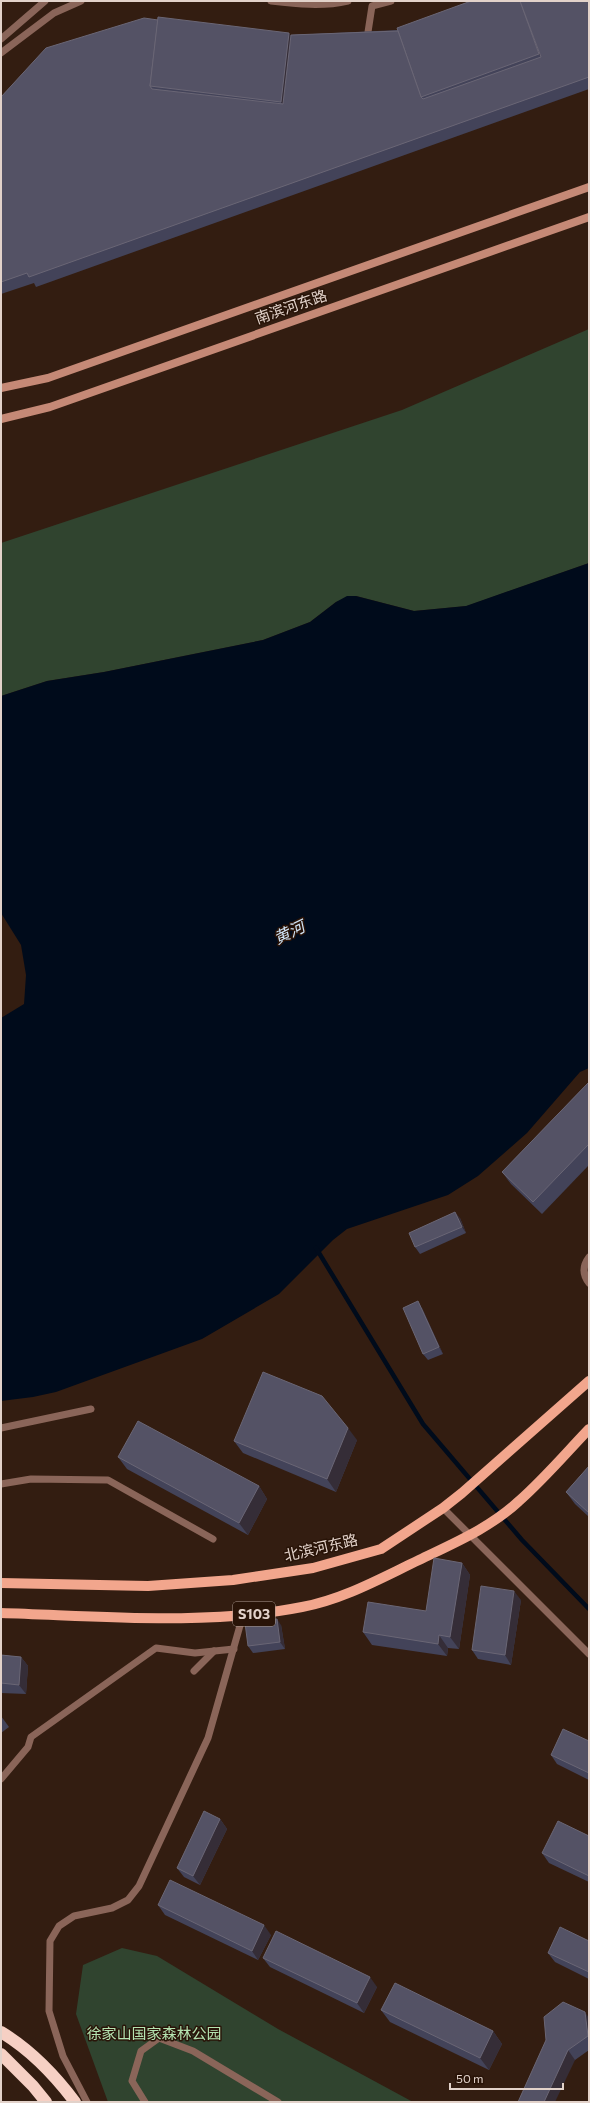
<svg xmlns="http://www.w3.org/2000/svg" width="590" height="2103" viewBox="0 0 590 2103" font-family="Commissioner,'Noto Sans SC',sans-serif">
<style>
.green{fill:#30442f}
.water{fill:#000b1b}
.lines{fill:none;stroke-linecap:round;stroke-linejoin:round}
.stream{stroke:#000b1b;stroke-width:4.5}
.lane{stroke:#8a6559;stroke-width:7}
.secondary{stroke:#c58976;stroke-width:8}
.primary{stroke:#f2a68d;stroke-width:10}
.highway{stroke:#f6d0c4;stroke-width:12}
.wall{fill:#434359}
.shaded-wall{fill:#352d37}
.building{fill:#545265;stroke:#6a6675}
.labels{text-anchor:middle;stroke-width:3;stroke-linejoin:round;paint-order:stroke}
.shield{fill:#291408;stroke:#aa9990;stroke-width:1}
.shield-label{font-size:14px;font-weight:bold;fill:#e2d2ca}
.street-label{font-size:15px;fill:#e2d2ca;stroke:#291408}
.park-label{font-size:15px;fill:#b4e3b0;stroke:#291408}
.water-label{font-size:16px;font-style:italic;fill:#d1e5f8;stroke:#291408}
</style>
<rect width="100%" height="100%" fill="#331d11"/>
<g class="green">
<path d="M 589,329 L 589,563 L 467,606 L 414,611 L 356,596 L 336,602 L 310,622 L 263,640 L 104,672 L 47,681 L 1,696 L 1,543 L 402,410 Z"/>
<path d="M 122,1948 L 157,1956 L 278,2029 L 413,2102 L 108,2102 L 76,2014 L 83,1965 Z"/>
</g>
<path class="water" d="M 589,563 L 589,1068 L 580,1072 L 527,1133 L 478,1176 L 448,1195 L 347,1229 L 333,1240 L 279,1294 L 202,1339 L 56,1392 L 33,1397 L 1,1401 L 1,1018 L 24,1004 L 26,975 L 21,945 L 1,913 L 1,696 L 47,681 L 104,672 L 263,640 L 310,622 L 336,602 L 347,596 L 356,596 L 414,611 L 466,606 Z"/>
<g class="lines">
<path class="stream" d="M 316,1248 L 423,1424 L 522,1540 L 589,1609"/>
<g class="lane">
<path d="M 271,1 C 296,4 323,7 348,1"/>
<path d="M 368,32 L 372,6 L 391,1"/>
<path d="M 1,39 L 45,1"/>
<path d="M 1,53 L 54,13 L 81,1"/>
<path d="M 589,1257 C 583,1265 582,1274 589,1283"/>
<path d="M 1,1428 L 91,1409"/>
<path d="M 1,1484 L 31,1479 L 108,1480 L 213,1539"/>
<path d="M 443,1508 L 589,1654"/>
<path d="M 194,1671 L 214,1651"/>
<path d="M 1,1779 L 28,1747 L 31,1737 L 156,1648 L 195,1653 L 234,1649"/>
<path d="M 87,2102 L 63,2056 L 49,2011 L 50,1941 L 59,1926 L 74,1916 L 112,1908 L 128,1900 L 139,1886 L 208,1738 L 243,1615"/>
<path d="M 145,2102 L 132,2081 L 141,2051 L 159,2038 L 193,2051 L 278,2102"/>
</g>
<g class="secondary">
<path d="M 1,388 L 48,378 L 589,187"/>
<path d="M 1,419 L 50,407 L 589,217"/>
</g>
<g class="primary">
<path d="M 1,1583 L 148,1586 L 233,1580 L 313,1568 L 381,1549 L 443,1508 L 462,1493 L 589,1381"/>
<path d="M 1,1613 C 100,1616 205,1626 302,1607 C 344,1599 381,1578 419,1560 C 454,1543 490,1528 519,1501 C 544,1479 566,1453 589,1429"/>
</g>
<g class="highway">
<path d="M 1,2032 C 31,2050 54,2074 75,2102"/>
<path d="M 1,2054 L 33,2086 L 46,2102"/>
</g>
</g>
<g class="wall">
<path d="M 589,1 L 589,89 L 36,287 L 34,283 L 1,294 L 1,97 L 291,35 L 398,30 Z"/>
<path d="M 589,1082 L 589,1165 L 542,1214 L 511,1184 L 502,1172 Z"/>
<path d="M 460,1218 L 466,1233 L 420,1254 L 415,1247 Z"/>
<path d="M 422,1308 L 443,1354 L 428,1360 L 423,1354 Z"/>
<path d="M 357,1440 L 336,1492 L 243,1453 L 234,1441 Z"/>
<path d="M 118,1457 L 259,1486 L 267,1499 L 248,1535 L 127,1469 Z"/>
<path d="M 589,1466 L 589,1517 L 575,1504 L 566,1492 Z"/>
<path d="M 462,1563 L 470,1575 L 459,1649 L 448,1648 L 447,1656 L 372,1645 L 363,1632 L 426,1611 Z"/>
<path d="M 521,1600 L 511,1665 L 478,1659 L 472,1650 Z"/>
<path d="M 281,1625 L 285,1649 L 253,1653 L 248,1646 Z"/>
<path d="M 1,1655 L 21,1657 L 28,1666 L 26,1694 L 1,1693 Z"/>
<path d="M 1,1716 L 9,1727 L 1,1733 Z"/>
<path d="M 589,1741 L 589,1780 L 557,1764 L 551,1755 Z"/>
<path d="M 220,1819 L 227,1829 L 200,1885 L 184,1877 L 177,1868 Z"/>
<path d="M 589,1836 L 589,1882 L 549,1863 L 542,1853 Z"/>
<path d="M 158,1905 L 271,1935 L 258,1960 L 165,1915 Z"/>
<path d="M 589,1941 L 589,1979 L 555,1962 L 548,1953 Z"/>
<path d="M 263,1958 L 377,1987 L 364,2013 L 270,1967 Z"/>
<path d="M 381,2010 L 493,2031 L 502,2044 L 489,2070 L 390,2022 Z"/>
<path d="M 589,2018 L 589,2050 L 575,2060 L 518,2102 Z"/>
</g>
<g class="shaded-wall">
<path d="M 520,1 L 524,1 L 548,67 L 539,54 Z"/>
<path d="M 289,33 L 298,45 L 290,114 L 281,102 Z"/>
<path d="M 455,1212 L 460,1218 L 466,1233 L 462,1227 Z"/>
<path d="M 418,1301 L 422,1308 L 443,1354 L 439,1347 Z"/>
<path d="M 348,1428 L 357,1440 L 336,1492 L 327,1479 Z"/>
<path d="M 259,1486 L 267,1499 L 248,1535 L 239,1523 Z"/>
<path d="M 462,1563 L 470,1575 L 459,1649 L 450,1637 Z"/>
<path d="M 514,1591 L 521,1600 L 511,1665 L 505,1655 Z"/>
<path d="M 277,1619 L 281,1625 L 285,1649 L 280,1642 Z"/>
<path d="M 439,1635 L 448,1648 L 447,1656 L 438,1644 Z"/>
<path d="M 21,1657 L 28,1666 L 26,1694 L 19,1685 Z"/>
<path d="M 220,1819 L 227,1829 L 200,1885 L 193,1876 Z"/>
<path d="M 264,1925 L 271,1935 L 258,1960 L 252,1951 Z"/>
<path d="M 370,1977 L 377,1987 L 364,2013 L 357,2003 Z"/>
<path d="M 585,2012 L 589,2018 L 589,2039 L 588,2036 Z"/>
<path d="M 493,2031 L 502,2044 L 489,2070 L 480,2058 Z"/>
<path d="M 568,2050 L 575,2060 L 555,2102 L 544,2102 Z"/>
</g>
<g class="building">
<path d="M 471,1 L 520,1 L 539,54 L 421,97 L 397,28 Z"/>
<path d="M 520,1 L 589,1 L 589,77 L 29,277 L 27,273 L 1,282 L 1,97 L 46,48 L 144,18 L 158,20 L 150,86 L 152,89 L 283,104 L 291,35 L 398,31 L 421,97 L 423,99 L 541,57 Z"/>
<path d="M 158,17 L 289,33 L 281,102 L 150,86 Z"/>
<path d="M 589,1082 L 589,1144 L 533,1202 L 502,1172 Z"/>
<path d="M 455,1212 L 462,1227 L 415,1247 L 409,1233 Z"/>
<path d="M 418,1301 L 439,1347 L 423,1354 L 403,1308 Z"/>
<path d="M 263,1372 L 322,1396 L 348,1428 L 327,1479 L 234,1441 Z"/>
<path d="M 138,1421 L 259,1486 L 239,1523 L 118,1457 Z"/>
<path d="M 589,1466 L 589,1513 L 566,1492 Z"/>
<path d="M 434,1558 L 462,1563 L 450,1637 L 439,1635 L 438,1644 L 363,1632 L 368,1602 L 426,1611 Z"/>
<path d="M 481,1586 L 514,1591 L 505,1655 L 472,1650 Z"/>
<path d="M 277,1619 L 280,1642 L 248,1646 L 245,1623 Z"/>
<path d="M 1,1655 L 21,1657 L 19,1685 L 1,1683 Z"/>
<path d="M 563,1729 L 589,1741 L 589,1773 L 551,1755 Z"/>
<path d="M 204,1811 L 220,1819 L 193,1876 L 177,1868 Z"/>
<path d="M 558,1821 L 589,1836 L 589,1876 L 542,1853 Z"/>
<path d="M 170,1880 L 264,1925 L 252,1951 L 158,1905 Z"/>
<path d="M 560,1927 L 589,1941 L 589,1972 L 548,1953 Z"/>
<path d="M 276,1931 L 370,1977 L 357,2003 L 263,1958 Z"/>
<path d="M 395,1983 L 493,2031 L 480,2058 L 381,2010 Z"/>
<path d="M 563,2002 L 585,2012 L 588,2036 L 568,2050 L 544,2102 L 518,2102 L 546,2040 L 544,2017 Z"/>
</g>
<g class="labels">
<rect class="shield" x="233" y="1602" width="42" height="24" rx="3"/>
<g class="shield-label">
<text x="254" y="1619">S103</text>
</g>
<g class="street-label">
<text transform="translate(291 307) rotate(-19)" y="5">南滨河东路</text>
<text transform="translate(321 1548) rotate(-13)" y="5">北滨河东路</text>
</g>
<g class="park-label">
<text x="154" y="2039">徐家山国家森林公园</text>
</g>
<g class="water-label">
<text transform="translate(289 932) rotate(-26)" y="6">黄河</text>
</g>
</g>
<rect width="590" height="2103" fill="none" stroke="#e2d2ca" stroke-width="4"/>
<path d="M450 2083v6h113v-6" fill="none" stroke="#e2d2ca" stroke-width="2"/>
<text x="456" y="2083" font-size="12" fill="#e2d2ca" stroke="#291408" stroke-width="3" paint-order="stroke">50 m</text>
</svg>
